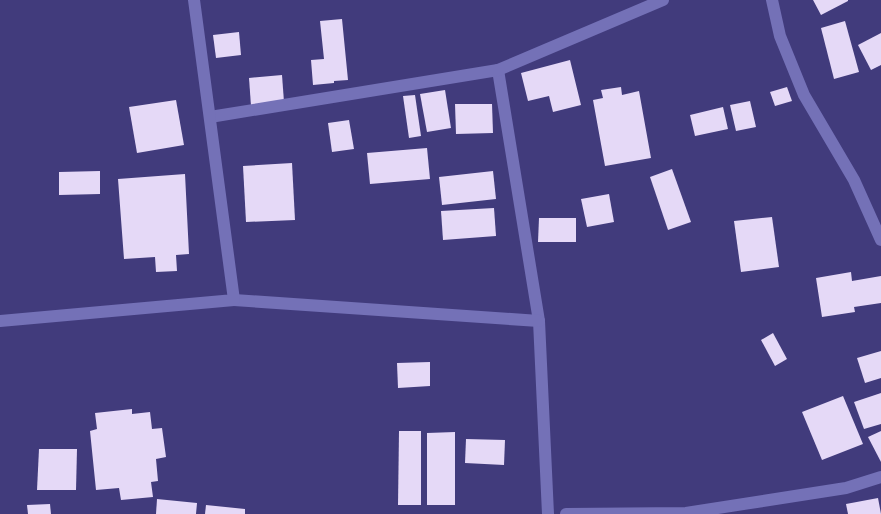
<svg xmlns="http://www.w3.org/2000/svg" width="881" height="514" viewBox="0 0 881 514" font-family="Georgia,serif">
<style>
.building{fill:#e5d9f7}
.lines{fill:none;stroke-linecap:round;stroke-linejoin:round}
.street{stroke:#7471b7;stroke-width:12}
</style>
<rect width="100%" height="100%" fill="#413b7c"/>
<g class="building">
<path d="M 813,0 L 848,0 L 848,1 L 821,15 Z"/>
<path d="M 342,19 L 348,80 L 334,81 L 334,83 L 313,85 L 311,60 L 324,59 L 320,21 Z"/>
<path d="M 845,21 L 859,72 L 834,79 L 821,28 Z"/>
<path d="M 239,32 L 241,55 L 216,58 L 213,35 Z"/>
<path d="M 881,33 L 881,65 L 871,70 L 858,45 Z"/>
<path d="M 570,60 L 581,105 L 553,112 L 549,96 L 528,101 L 521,73 Z"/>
<path d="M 282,75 L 284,102 L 251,106 L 249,78 Z"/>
<path d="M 621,87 L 622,95 L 639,91 L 651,158 L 605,166 L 593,100 L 603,98 L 601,90 Z"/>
<path d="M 787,87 L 792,101 L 775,106 L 770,92 Z"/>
<path d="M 445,90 L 451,128 L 427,132 L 420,94 Z"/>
<path d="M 415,95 L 421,136 L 409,138 L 403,96 Z"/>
<path d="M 176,100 L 184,145 L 137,153 L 129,107 Z"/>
<path d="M 750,101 L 756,127 L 736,131 L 730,105 Z"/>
<path d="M 455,104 L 492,104 L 493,133 L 456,134 Z"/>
<path d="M 723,107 L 728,129 L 695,136 L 690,115 Z"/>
<path d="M 349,120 L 354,149 L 332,152 L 328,123 Z"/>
<path d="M 427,148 L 430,179 L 370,184 L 367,153 Z"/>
<path d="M 292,163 L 295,220 L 246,222 L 243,166 Z"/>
<path d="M 672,169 L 691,222 L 668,230 L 650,177 Z"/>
<path d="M 100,171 L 100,194 L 59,195 L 59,172 Z"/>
<path d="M 493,171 L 496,199 L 442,205 L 439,177 Z"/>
<path d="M 185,174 L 189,254 L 176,255 L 177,271 L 156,272 L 155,257 L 124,259 L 118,179 Z"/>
<path d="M 609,194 L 614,222 L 587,227 L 581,199 Z"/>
<path d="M 494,208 L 496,236 L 443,240 L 441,211 Z"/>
<path d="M 772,217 L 779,267 L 741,272 L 734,221 Z"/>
<path d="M 539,218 L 576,218 L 576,242 L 538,242 Z"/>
<path d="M 851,272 L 852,281 L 881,276 L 881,303 L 854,307 L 855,312 L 822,317 L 816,278 Z"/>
<path d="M 773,333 L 787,359 L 775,366 L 761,340 Z"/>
<path d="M 881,351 L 881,378 L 865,383 L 857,358 Z"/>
<path d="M 430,362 L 430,386 L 398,388 L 397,363 Z"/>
<path d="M 881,393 L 881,424 L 864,429 L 854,402 Z"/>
<path d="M 843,396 L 863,444 L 822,460 L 802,412 Z"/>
<path d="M 132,409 L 132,414 L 150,412 L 152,429 L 162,428 L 166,457 L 156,459 L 158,481 L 151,482 L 153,497 L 121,500 L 119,488 L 96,490 L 90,431 L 97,429 L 95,413 Z"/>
<path d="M 399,431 L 421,431 L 421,505 L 398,505 Z"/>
<path d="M 881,431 L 881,462 L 868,437 Z"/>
<path d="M 455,432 L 455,505 L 427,505 L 427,433 Z"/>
<path d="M 466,439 L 505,440 L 504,465 L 465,463 Z"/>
<path d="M 39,449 L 77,449 L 76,490 L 37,490 Z"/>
<path d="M 878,498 L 881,514 L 848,514 L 846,504 Z"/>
<path d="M 157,499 L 197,503 L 196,514 L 156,514 Z"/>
<path d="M 50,504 L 51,514 L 28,514 L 27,505 Z"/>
<path d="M 206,505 L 245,509 L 245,514 L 205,514 Z"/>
</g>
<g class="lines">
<g class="street">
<path d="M 772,0 L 780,36 L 804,95 L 854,180 L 881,240"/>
<path d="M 498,70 L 539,321 L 548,514"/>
<path d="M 210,117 L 498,70 L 663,0"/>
<path d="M 234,300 L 539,321"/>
<path d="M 0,321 L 234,300 L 194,0"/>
<path d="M 566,514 L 686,513 L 846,488 L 881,477"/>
</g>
</g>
</svg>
